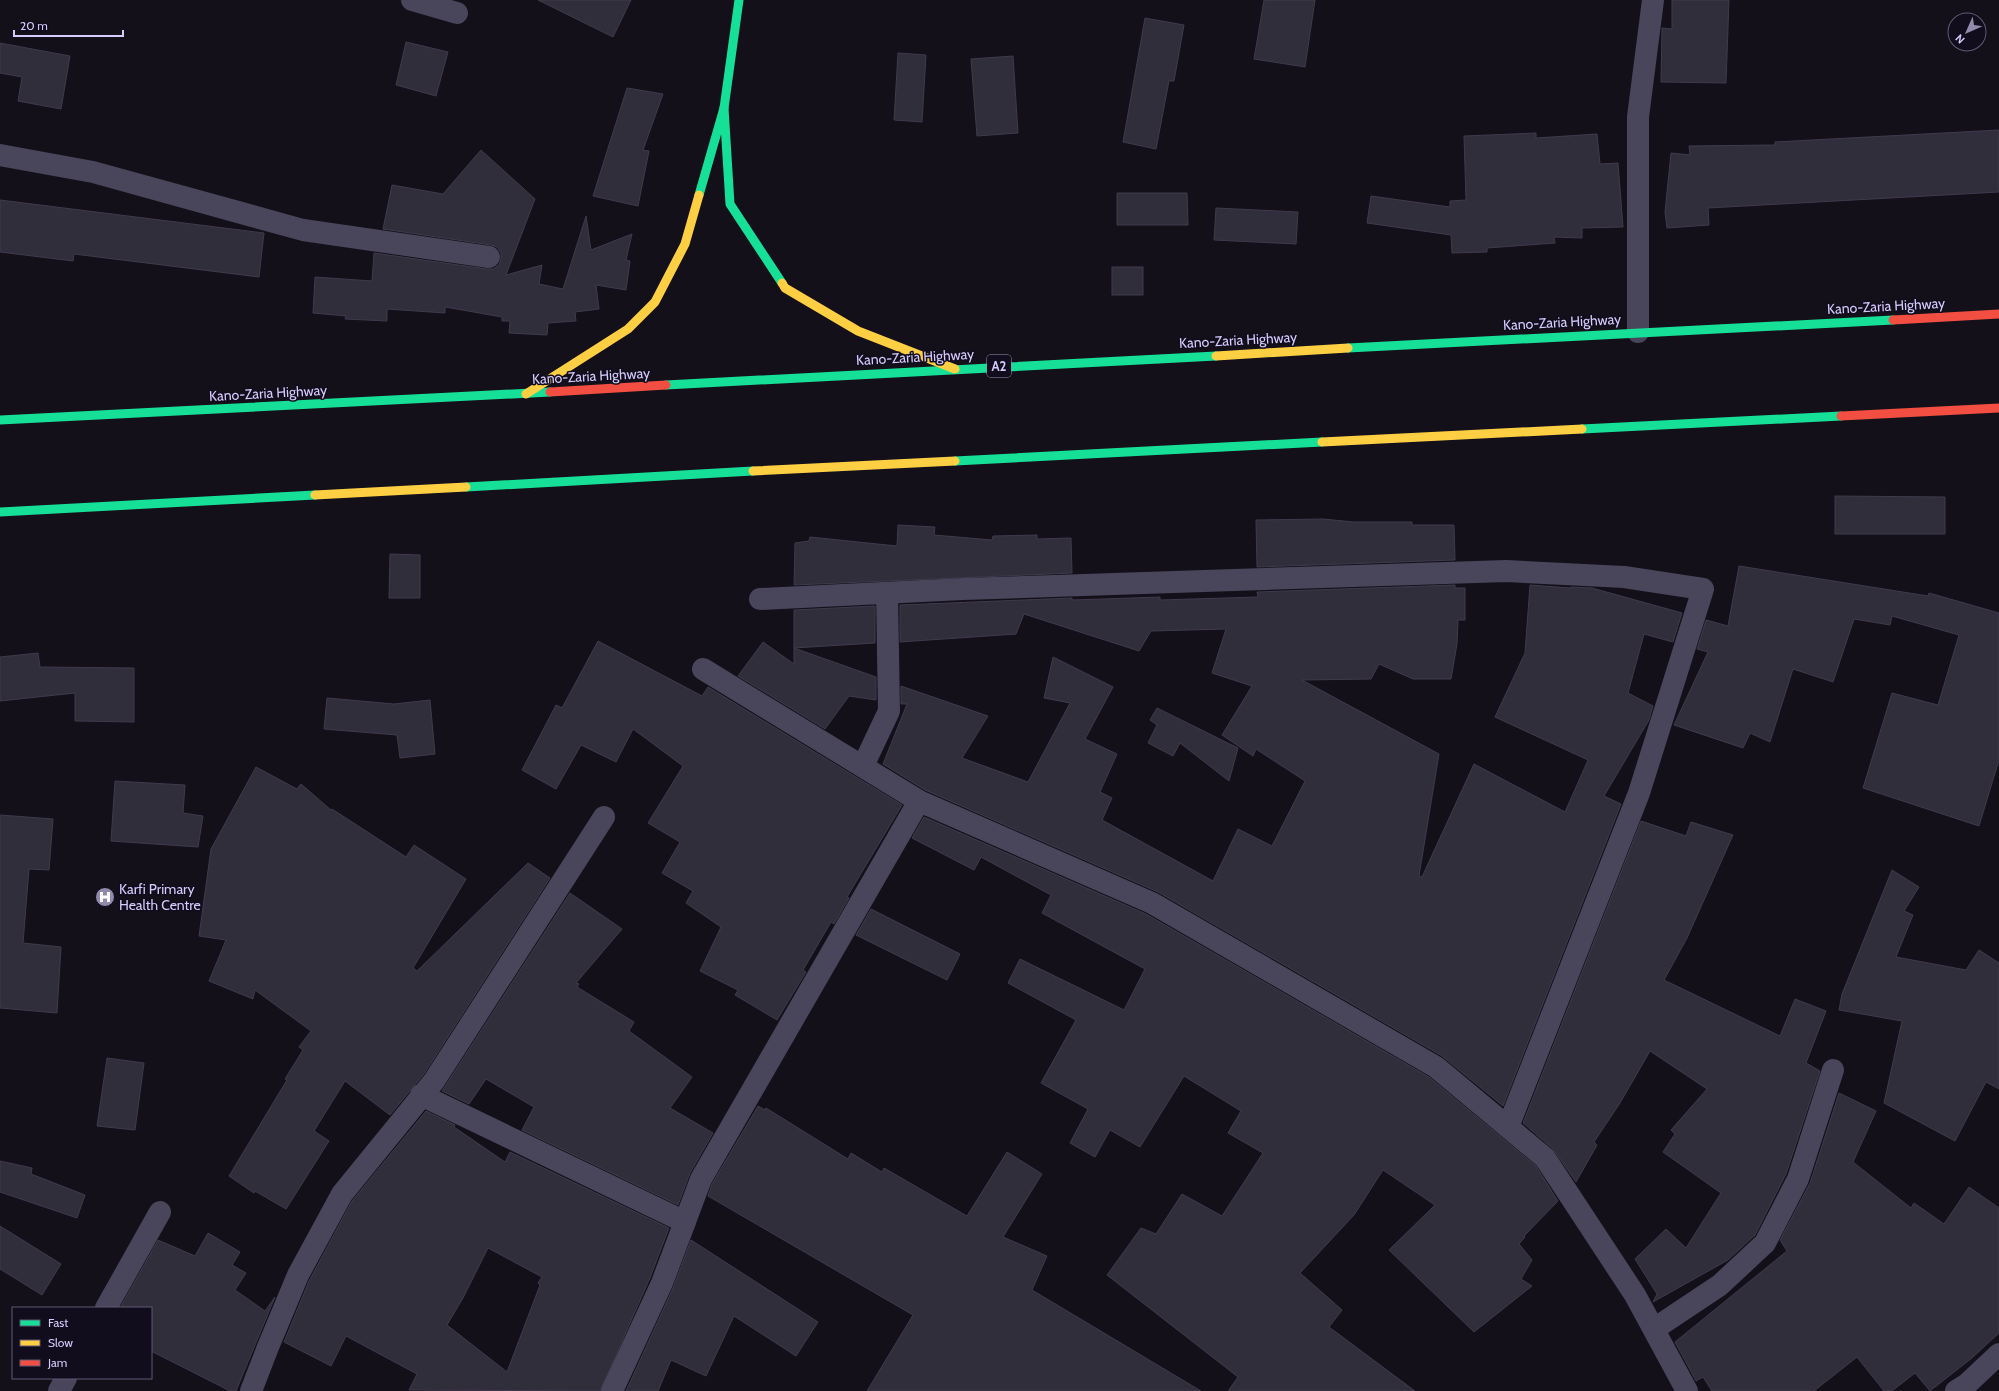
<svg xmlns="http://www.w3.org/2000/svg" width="1999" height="1391" viewBox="0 0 1999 1391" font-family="Cabin,sans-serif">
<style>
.building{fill:#312e3c;stroke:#403a4d;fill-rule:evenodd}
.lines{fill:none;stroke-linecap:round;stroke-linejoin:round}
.street{stroke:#49455a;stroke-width:22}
.fast{stroke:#16e098;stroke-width:9}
.slow{stroke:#ffcf43;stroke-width:9}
.jam{stroke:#f24e42;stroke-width:9}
.labels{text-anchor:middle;stroke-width:3;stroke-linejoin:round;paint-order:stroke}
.shield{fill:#110d1d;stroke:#9c92b9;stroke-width:1}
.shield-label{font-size:13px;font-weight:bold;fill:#d7cbfc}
.street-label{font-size:14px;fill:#d7cbfc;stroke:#110d1d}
.poi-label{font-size:14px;fill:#d7cbfc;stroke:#110d1d;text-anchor:start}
</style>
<rect width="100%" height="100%" fill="#13101a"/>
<g class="building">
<path d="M 538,0 L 631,0 L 613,37 Z"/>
<path d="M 1264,0 L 1315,0 L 1305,67 L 1254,59 Z"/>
<path d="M 1672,0 L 1729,0 L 1726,83 L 1661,82 L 1662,28 L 1672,29 Z"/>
<path d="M 1145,18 L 1184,25 L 1174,81 L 1169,81 L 1156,149 L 1123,142 Z"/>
<path d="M 406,42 L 448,52 L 436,96 L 396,85 Z"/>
<path d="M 0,43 L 70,56 L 61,109 L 18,101 L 22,77 L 0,73 Z"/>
<path d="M 898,53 L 926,55 L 922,122 L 894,120 Z"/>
<path d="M 1013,56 L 1018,133 L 977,136 L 971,59 Z"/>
<path d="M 627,88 L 663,94 L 643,150 L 649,151 L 638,206 L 593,196 Z"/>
<path d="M 1999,130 L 1999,192 L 1708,208 L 1709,225 L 1667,228 L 1665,212 L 1671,153 L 1690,155 L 1689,146 L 1775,145 L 1775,142 Z"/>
<path d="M 1536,133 L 1536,138 L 1597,134 L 1600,164 L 1618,163 L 1623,227 L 1582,228 L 1582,238 L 1554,237 L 1555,243 L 1487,248 L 1487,252 L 1452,253 L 1451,235 L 1367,223 L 1371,196 L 1450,207 L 1450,201 L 1466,200 L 1464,136 Z"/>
<path d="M 481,150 L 535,199 L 506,275 L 542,265 L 539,284 L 563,289 L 586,216 L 591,250 L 632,234 L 626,260 L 630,261 L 626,290 L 596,285 L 599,309 L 575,312 L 576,321 L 548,323 L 547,335 L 509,333 L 510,321 L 502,321 L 502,317 L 445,307 L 445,313 L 387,309 L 387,321 L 345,319 L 346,316 L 313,313 L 315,277 L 372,281 L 374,253 L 487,269 L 493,269 L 499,265 L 501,259 L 501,253 L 497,247 L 491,245 L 383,229 L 392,185 L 443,194 Z"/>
<path d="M 1117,193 L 1187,193 L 1188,225 L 1117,225 Z"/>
<path d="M 0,200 L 264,233 L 259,277 L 74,254 L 73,261 L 0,252 Z"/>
<path d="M 1216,208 L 1298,212 L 1296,244 L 1214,240 Z"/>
<rect x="1112" y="267" width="31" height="28"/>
<path d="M 1835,496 L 1945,497 L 1945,534 L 1835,534 Z"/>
<path d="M 1323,519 L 1354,522 L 1412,522 L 1412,525 L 1454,525 L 1455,560 L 1257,567 L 1256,520 Z"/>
<path d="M 898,525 L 935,527 L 934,535 L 992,540 L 993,536 L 1037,535 L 1037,539 L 1071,538 L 1072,573 L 794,585 L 795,543 L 809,541 L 810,537 L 897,546 Z"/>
<path d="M 390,554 L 420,555 L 420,598 L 389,598 Z"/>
<path d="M 1739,566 L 1928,596 L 1929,593 L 1999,613 L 1999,760 L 1979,826 L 1863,788 L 1892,693 L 1938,705 L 1959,635 L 1892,616 L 1890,625 L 1854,619 L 1833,682 L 1793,669 L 1770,742 L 1750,733 L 1743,748 L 1674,725 L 1708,652 L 1697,649 L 1706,620 L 1728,626 Z"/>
<path d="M 1455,585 L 1455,588 L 1465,588 L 1465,620 L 1458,620 L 1457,644 L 1451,679 L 1413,679 L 1379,664 L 1371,679 L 1302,680 L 1439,754 L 1419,876 L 1422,877 L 1474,764 L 1565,812 L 1588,760 L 1495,717 L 1525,653 L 1530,585 L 1571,588 L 1571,587 L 1592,588 L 1682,613 L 1673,642 L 1644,634 L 1628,693 L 1653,706 L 1649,720 L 1604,796 L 1621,804 L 1503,1106 L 1442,1056 L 1158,892 L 925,790 L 883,764 L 907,704 L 901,704 L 901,686 L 988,716 L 962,758 L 1028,782 L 1070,703 L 1044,698 L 1053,657 L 1113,687 L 1085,739 L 1117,754 L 1100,792 L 1112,798 L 1102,820 L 1213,881 L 1238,829 L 1272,846 L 1305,781 L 1256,749 L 1253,756 L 1222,735 L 1252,686 L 1212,673 L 1226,629 L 1151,631 L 1139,651 L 1024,614 L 1016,634 L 900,642 L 900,605 L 1072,598 L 1072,600 L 1160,597 L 1160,600 L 1258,597 L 1257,592 Z"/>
<path d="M 875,606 L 875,643 L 794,648 L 876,677 L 876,700 L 849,696 L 825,729 L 738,676 L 763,642 L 794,664 L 794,610 Z"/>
<path d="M 598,641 L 702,696 L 708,687 L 902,805 L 847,897 L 849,898 L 834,924 L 831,922 L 803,970 L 806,972 L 777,1020 L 735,995 L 738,990 L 700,971 L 721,927 L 686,903 L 693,891 L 662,873 L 680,842 L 648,823 L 683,766 L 633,729 L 616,762 L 581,745 L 556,789 L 522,770 L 556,705 L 562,708 Z"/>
<path d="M 38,653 L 40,667 L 134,668 L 134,722 L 75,721 L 75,693 L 0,701 L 0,657 Z"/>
<path d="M 327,698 L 394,704 L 430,700 L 435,754 L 400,758 L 397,735 L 324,729 Z"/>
<path d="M 1157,708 L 1238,748 L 1229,781 L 1180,743 L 1173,756 L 1148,743 L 1157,725 L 1150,720 Z"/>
<path d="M 256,767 L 297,789 L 301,784 L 331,810 L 332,809 L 406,857 L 414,845 L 466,879 L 413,968 L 417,971 L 528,863 L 550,878 L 424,1074 L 390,1115 L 345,1081 L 314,1131 L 329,1141 L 286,1209 L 255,1191 L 254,1193 L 229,1176 L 287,1080 L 285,1079 L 303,1050 L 299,1047 L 311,1031 L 255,990 L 253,999 L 209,981 L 226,940 L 199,936 L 211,849 Z"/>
<path d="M 115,781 L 185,785 L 183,813 L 203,816 L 198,847 L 111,841 Z"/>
<path d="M 0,815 L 53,819 L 49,870 L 29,869 L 23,943 L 61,947 L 57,1013 L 0,1008 Z"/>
<path d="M 924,817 L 1146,914 L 1429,1077 L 1536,1166 L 1558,1201 L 1524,1236 L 1525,1237 L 1519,1244 L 1532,1260 L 1521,1279 L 1532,1286 L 1474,1332 L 1389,1250 L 1435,1205 L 1383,1170 L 1354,1215 L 1300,1273 L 1342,1310 L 1329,1327 L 1415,1391 L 1228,1391 L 1238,1377 L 1107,1275 L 1141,1228 L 1156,1234 L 1182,1194 L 1222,1216 L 1263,1153 L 1228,1133 L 1241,1111 L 1184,1076 L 1140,1147 L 1110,1130 L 1095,1157 L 1070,1143 L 1088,1109 L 1041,1083 L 1076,1020 L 1008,983 L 1020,959 L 1124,1010 L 1145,969 L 1042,913 L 1051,895 L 981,857 L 974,870 L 912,838 Z"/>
<path d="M 1641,821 L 1686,836 L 1691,822 L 1733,835 L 1687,938 L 1664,980 L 1780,1036 L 1795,999 L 1826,1011 L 1806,1063 L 1820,1071 L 1786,1174 L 1755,1235 L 1728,1260 L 1653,1302 L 1657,1294 L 1635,1259 L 1666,1229 L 1686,1248 L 1721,1193 L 1663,1152 L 1675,1134 L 1671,1130 L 1707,1089 L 1650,1051 L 1620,1103 L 1594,1142 L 1597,1145 L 1576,1182 L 1553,1149 L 1523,1123 Z"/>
<path d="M 1892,870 L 1919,887 L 1904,911 L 1913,915 L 1896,957 L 1966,970 L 1979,950 L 1999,963 L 1999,1089 L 1986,1082 L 1955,1141 L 1884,1103 L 1902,1021 L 1839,1010 L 1842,994 Z"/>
<path d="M 570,893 L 622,929 L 576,983 L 579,984 L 577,987 L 634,1022 L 629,1031 L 692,1077 L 670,1108 L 713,1133 L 690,1173 L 678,1205 L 522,1130 L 534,1107 L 486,1079 L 469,1104 L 442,1091 Z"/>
<path d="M 871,909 L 960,954 L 947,980 L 856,935 Z"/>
<path d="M 107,1058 L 144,1063 L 135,1130 L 97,1126 Z"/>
<path d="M 1839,1093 L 1876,1111 L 1853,1162 L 1911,1208 L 1914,1203 L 1944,1224 L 1969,1187 L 1999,1208 L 1999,1333 L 1972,1358 L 1930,1391 L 1915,1373 L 1892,1391 L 1884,1391 L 1857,1357 L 1814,1391 L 1712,1391 L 1703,1377 L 1696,1381 L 1675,1342 L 1787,1251 L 1780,1240 L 1810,1183 Z"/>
<path d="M 758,1106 L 765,1110 L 766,1108 L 848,1159 L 851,1153 L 882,1172 L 884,1168 L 967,1216 L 1007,1152 L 1042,1174 L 1003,1237 L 1047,1256 L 1032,1290 L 1201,1391 L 867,1391 L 913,1315 L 708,1196 L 712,1184 Z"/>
<path d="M 426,1111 L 455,1125 L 454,1127 L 505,1162 L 510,1152 L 669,1228 L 650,1278 L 600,1391 L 409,1390 L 417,1374 L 346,1336 L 331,1366 L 284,1342 L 309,1281 L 352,1201 ZM 488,1248 L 542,1277 L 538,1283 L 540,1285 L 507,1372 L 447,1325 L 463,1298 Z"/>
<path d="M 0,1161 L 32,1168 L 31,1174 L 85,1195 L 77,1218 L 0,1192 Z"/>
<path d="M 0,1226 L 61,1264 L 42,1295 L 0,1269 Z"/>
<path d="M 208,1233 L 240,1252 L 232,1265 L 246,1273 L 235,1290 L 265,1311 L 275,1297 L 236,1391 L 230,1391 L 151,1351 L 151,1308 L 120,1308 L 158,1240 L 195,1256 Z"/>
<path d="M 691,1240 L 818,1322 L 796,1356 L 734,1316 L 706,1376 L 671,1360 L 658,1391 L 626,1391 L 673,1288 Z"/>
</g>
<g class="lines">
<g class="street">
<path d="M 412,0 L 457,13"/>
<path d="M 0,155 L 93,172 L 303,230 L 489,257"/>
<path d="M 1638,332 L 1638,117 L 1653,0"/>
<path d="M 760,599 L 963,589 L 1506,571 L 1624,577 L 1703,589 L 1639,793 L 1508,1127"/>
<path d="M 703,669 L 919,801 L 1152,903 L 1436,1067 L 1545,1158 L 1635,1295 L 1687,1391"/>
<path d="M 863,766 L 889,711 L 887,593"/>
<path d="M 421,1095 L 685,1222"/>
<path d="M 106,1308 L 160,1212"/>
<path d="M 1654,1329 L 1720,1285 L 1765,1243 L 1798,1179 L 1833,1070"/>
<path d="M 59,1391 L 66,1378"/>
<path d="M 251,1391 L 268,1347 L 298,1275 L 342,1194 L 434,1081 L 604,817"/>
<path d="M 612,1391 L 662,1283 L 701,1179 L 919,801"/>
<path d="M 1956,1391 L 1967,1384 L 1999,1354"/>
</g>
<g class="fast">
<path d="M 724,108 L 739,0"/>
<path d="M 699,195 L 724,108 L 730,204 L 782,283"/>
<path d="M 1348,348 L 1893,320"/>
<path d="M 666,385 L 1216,356"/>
<path d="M 0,420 L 550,392"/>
<path d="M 1582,429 L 1841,416"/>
<path d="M 955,461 L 1322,442"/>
<path d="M 466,487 L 753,471"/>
<path d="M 0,512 L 315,495"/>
</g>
<g class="slow">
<path d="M 782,283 L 785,288 L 858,331 L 955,369"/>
<path d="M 1216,356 L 1348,348"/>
<path d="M 526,394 L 628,329 L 655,302 L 685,244 L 699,195"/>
<path d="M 1322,442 L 1582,429"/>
<path d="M 753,471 L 955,461"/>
<path d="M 315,495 L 466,487"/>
</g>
<g class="jam">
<path d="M 1893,320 L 1999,314"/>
<path d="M 550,392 L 666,385"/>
<path d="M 1841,416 L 1999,408"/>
</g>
</g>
<defs>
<symbol id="hospital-disc" viewBox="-11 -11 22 22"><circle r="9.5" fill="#928aad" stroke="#110d1d"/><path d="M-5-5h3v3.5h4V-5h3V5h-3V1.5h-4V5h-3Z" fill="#fff"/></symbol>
</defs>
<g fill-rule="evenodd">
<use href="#hospital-disc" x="94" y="886" width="22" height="22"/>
</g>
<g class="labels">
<rect class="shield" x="987" y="355" width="24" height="22" rx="3"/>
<g class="shield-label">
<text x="999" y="371">A2</text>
</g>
<g class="street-label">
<text transform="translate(1886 306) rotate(-3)" y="5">Kano-Zaria Highway</text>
<text transform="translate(1562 322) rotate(-3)" y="5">Kano-Zaria Highway</text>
<text transform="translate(1238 340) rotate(-3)" y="5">Kano-Zaria Highway</text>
<text transform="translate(915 357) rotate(-3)" y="5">Kano-Zaria Highway</text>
<text transform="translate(591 376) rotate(-3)" y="5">Kano-Zaria Highway</text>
<text transform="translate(268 393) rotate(-3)" y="5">Kano-Zaria Highway</text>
</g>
<g class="poi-label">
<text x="119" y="894">Karfi Primary<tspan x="119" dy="16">Health Centre</tspan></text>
</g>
</g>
<rect x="12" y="1307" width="140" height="72" fill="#110d1d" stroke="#605976"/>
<rect x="20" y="1320" width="20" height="6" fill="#16e098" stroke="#605976"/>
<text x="48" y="1327" font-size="12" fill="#d7cbfc">Fast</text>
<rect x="20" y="1340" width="20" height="6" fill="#ffcf43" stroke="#605976"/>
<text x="48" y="1347" font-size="12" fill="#d7cbfc">Slow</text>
<rect x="20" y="1360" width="20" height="6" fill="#f24e42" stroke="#605976"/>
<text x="48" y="1367" font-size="12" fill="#d7cbfc">Jam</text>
<g transform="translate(1967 32) rotate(225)"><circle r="19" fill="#110d1d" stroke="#605976"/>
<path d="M0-3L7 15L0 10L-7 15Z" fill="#928aad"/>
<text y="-6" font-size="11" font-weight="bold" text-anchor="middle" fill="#d7cbfc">N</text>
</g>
<path d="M14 30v6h109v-6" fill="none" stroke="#d7cbfc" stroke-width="2"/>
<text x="20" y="30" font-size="12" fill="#d7cbfc" stroke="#110d1d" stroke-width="3" paint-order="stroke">20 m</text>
</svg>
